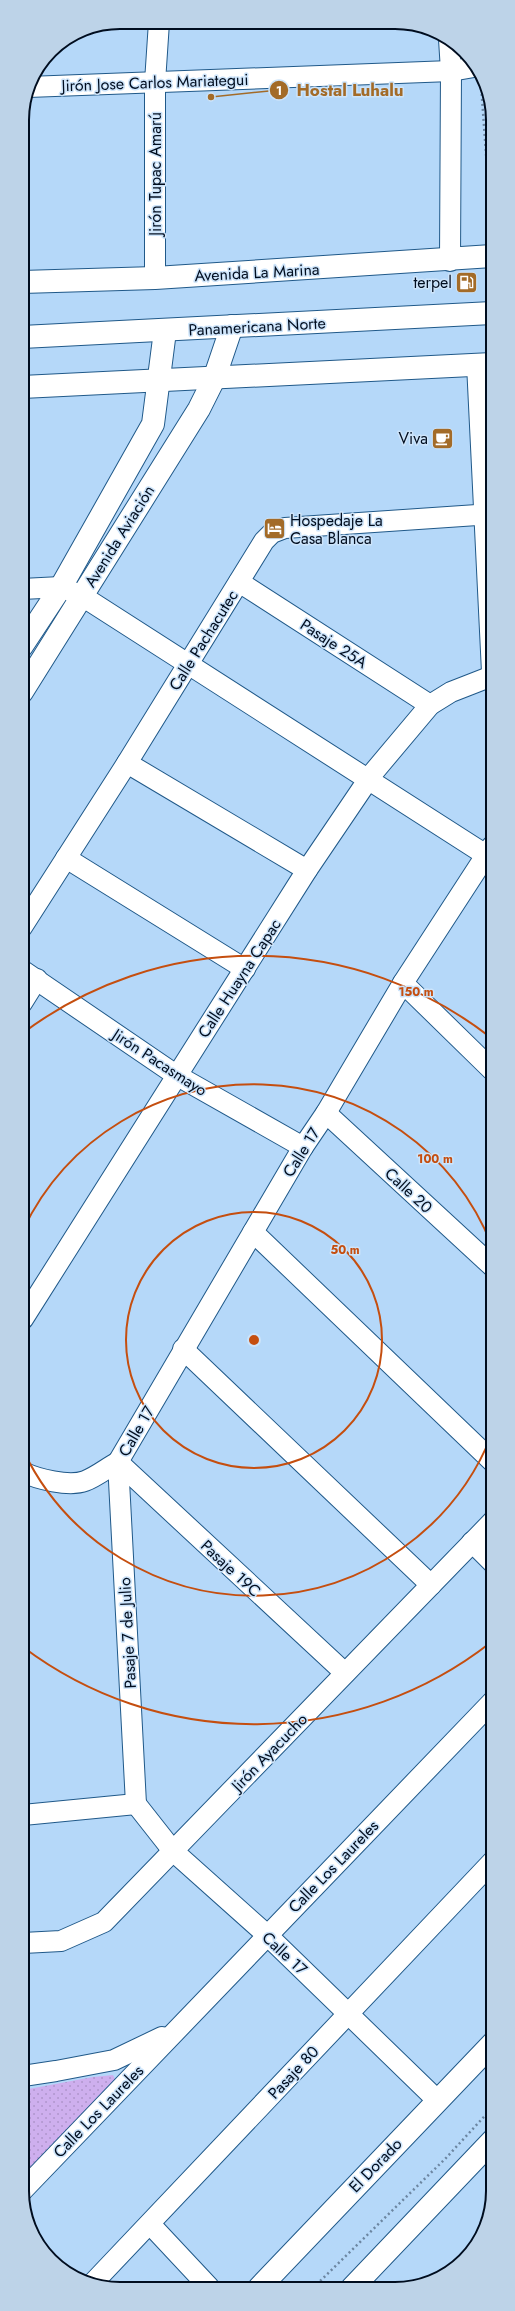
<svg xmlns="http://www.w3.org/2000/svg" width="515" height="2311" viewBox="0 0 515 2311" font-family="Jost,sans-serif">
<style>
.park{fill:url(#park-dots)}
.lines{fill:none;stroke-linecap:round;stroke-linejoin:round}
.minor-casing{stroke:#205989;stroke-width:22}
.tertiary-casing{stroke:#205989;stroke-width:24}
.secondary-casing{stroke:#205989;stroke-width:24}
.trunk-casing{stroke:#205989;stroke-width:24}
.path{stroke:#6c86a1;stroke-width:2.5;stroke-dasharray:2 3;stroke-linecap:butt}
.minor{stroke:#fff;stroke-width:20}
.tertiary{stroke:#fff;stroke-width:22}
.secondary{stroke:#fff;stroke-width:22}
.trunk{stroke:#fff;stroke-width:22}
.ring{fill:none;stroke:#c54e0f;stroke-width:2}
.labels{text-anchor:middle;stroke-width:3;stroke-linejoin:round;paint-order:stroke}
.street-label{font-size:16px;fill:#000d1f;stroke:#cde4fa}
.poi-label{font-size:16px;fill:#000d1f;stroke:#cde4fa;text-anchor:end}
.rim{fill:none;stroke:#000d1f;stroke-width:2}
.centre{fill:#c54e0f;stroke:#cde4fa;stroke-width:2}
.ring-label{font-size:12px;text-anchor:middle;font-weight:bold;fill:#c54e0f;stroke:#cde4fa;stroke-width:3;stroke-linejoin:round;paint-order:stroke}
.leader{fill:none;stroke:#a36b28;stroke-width:1.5}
.callout-dot{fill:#a36b28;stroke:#cde4fa;stroke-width:1.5}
.mark-label{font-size:12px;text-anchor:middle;font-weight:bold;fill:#fff}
.callout-label{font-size:17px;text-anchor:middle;font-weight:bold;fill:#a36b28;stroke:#cde4fa;stroke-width:3;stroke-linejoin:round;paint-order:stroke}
</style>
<defs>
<pattern id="park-dots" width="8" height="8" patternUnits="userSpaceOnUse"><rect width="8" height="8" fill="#ceafee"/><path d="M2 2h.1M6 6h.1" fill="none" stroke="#af95cc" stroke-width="1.8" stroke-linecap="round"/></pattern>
</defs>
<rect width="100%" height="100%" fill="#b5d8f9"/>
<path class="park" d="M 113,2075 L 117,2083 L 23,2183 L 23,2090 L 93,2077 Z"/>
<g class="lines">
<defs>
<g id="minor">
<path d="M 449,39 L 451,71 L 450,261"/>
<path d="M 28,87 L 451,71 L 474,67"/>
<path d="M 155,278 L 155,82 L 159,22"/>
<path d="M 477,364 L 492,672"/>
<path d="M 239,582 L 430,705"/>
<path d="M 22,589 L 61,587 L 82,596 L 486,855"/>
<path d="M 127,763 L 307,870"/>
<path d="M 66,858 L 245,969"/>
<path d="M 22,927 L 127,763 L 264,541 L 272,533 L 285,528 L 492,514"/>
<path d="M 22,970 L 176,1075 L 303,1147"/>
<path d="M 403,983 L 492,1070"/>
<path d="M 22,1003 L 37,979"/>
<path d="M 326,1113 L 493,1267"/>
<path d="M 253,1232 L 493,1462"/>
<path d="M 23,1319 L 307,870 L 372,774 L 430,705 L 451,692 L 492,676"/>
<path d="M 183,1349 L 431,1585"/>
<path d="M 118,1462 L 303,1147 L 326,1113 L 403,983 L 492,846"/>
<path d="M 118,1462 L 136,1804"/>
<path d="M 118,1462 L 345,1673"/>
<path d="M 23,1472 C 37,1479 69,1487 85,1481 C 96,1477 107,1468 118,1462"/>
<path d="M 472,1542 L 493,1563"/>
<path d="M 136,1804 L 173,1851 L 267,1935 L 437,2100"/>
<path d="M 23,1815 L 136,1804"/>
<path d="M 23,1943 L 61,1941 L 104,1922 L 493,1521"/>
<path d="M 23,2076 L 56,2071 L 114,2060 L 162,2037"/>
<path d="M 23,2190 L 493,1701"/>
<path d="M 150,2224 L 209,2287"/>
<path d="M 92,2284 L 493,1861"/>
</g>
<g id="tertiary">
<path d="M 22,646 L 61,587 L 153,424 L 165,331"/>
<path d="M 22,692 L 199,409 L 214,379 L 232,326"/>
</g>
<g id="secondary">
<path d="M 22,282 L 155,278 L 492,256"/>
<path d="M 22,387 L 492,364"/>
<path d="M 259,2288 L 493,2043"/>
<path d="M 352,2288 L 493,2140"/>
</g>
<path id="trunk" d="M 22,337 L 492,313"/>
</defs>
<use href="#minor" class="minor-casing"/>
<use href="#tertiary" class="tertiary-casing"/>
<use href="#secondary" class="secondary-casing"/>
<use href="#trunk" class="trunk-casing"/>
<g class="path">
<path d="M 481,84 L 492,237"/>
<path d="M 313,2288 L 446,2158 L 493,2107"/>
</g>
<use href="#minor" class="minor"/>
<use href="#tertiary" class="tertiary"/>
<use href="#secondary" class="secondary"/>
<use href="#trunk" class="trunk"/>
</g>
<g class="ring">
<circle cx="254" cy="1340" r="128"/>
<path d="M492 1434A256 256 0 0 1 23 1450M23 1230A256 256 0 0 1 492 1246"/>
<path d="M490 1643A384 384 0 0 1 23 1647M23 1033A384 384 0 0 1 490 1037"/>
</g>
<defs>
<symbol id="fuel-square" viewBox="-11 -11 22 22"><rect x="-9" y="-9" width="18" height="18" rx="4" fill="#a36b28" stroke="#cde4fa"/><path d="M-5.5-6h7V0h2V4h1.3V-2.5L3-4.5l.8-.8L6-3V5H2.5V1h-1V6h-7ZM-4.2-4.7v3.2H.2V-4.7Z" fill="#fff"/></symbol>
<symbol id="cafe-square" viewBox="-11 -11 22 22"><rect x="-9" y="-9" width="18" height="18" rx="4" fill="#a36b28" stroke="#cde4fa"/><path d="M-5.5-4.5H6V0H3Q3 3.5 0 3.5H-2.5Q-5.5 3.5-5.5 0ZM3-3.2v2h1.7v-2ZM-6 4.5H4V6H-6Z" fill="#fff"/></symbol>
<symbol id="hotel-square" viewBox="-11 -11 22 22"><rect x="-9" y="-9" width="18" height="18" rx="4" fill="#a36b28" stroke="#cde4fa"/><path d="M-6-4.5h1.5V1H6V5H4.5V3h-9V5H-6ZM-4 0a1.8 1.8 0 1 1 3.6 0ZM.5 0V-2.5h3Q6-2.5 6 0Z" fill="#fff"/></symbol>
</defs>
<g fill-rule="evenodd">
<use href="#fuel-square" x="454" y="270" width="25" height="25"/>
<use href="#cafe-square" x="430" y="426" width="25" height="25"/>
<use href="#hotel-square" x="262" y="516" width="25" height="25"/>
</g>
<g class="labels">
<g class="street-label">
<text transform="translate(155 82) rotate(-2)" y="6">Jirón Jose Carlos Mariategui</text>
<text transform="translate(155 174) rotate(-90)" y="6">Jirón Tupac Amarú</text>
<text transform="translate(257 272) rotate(-3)" y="6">Avenida La Marina</text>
<text transform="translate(257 326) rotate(-3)" y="6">Panamericana Norte</text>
<text transform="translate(119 536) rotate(-58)" y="6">Avenida Aviación</text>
<text transform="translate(203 640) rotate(-58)" y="6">Calle Pachacutec</text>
<text transform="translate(334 643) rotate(33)" y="6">Pasaje 25A</text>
<text transform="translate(239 978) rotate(-57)" y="6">Calle Huayna Capac</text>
<text transform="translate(160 1062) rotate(33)" y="6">Jirón Pacasmayo</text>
<text transform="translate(301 1152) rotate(-58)" y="6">Calle 17</text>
<text transform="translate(409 1190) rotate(43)" y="6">Calle 20</text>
<text transform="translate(136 1431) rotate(-60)" y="6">Calle 17</text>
<text transform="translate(231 1568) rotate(43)" y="6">Pasaje 19C</text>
<text transform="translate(127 1633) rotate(-93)" y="6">Pasaje 7 de Julio</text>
<text transform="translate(269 1752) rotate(-46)" y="6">Jirón Ayacucho</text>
<text transform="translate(333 1866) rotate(-46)" y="6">Calle Los Laureles</text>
<text transform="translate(285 1953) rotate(43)" y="6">Calle 17</text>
<text transform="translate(293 2072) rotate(-47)" y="6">Pasaje 80</text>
<text transform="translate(98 2111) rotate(-46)" y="6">Calle Los Laureles</text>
<text transform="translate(375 2165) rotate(-46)" y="6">El Dorado</text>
</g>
<g class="poi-label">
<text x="452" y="288">terpel</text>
<text x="428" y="444">Viva</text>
<text x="290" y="526" text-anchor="start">Hospedaje La<tspan x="290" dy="18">Casa Blanca</tspan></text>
</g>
</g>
<path d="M0 0H515V2311H0ZM120 29H395A91 91 0 0 1 486 120V2191A91 91 0 0 1 395 2282H120A91 91 0 0 1 29 2191V120A91 91 0 0 1 120 29Z" fill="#bdd3e8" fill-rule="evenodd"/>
<path class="rim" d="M120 29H395A91 91 0 0 1 486 120V2191A91 91 0 0 1 395 2282H120A91 91 0 0 1 29 2191V120A91 91 0 0 1 120 29Z"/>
<circle cx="254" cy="1340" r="6" class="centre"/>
<g class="ring-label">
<text x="416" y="996">150 m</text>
<text x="435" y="1163">100 m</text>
<text x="345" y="1254">50 m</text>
</g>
<path class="leader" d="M211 97L279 90"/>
<g class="callout-dot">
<circle cx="211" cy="97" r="4"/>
<circle cx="279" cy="90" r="10"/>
</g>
<g class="mark-label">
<text x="279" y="95">1</text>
</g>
<g class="callout-label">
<text x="350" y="96">Hostal Luhalu</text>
</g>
</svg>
